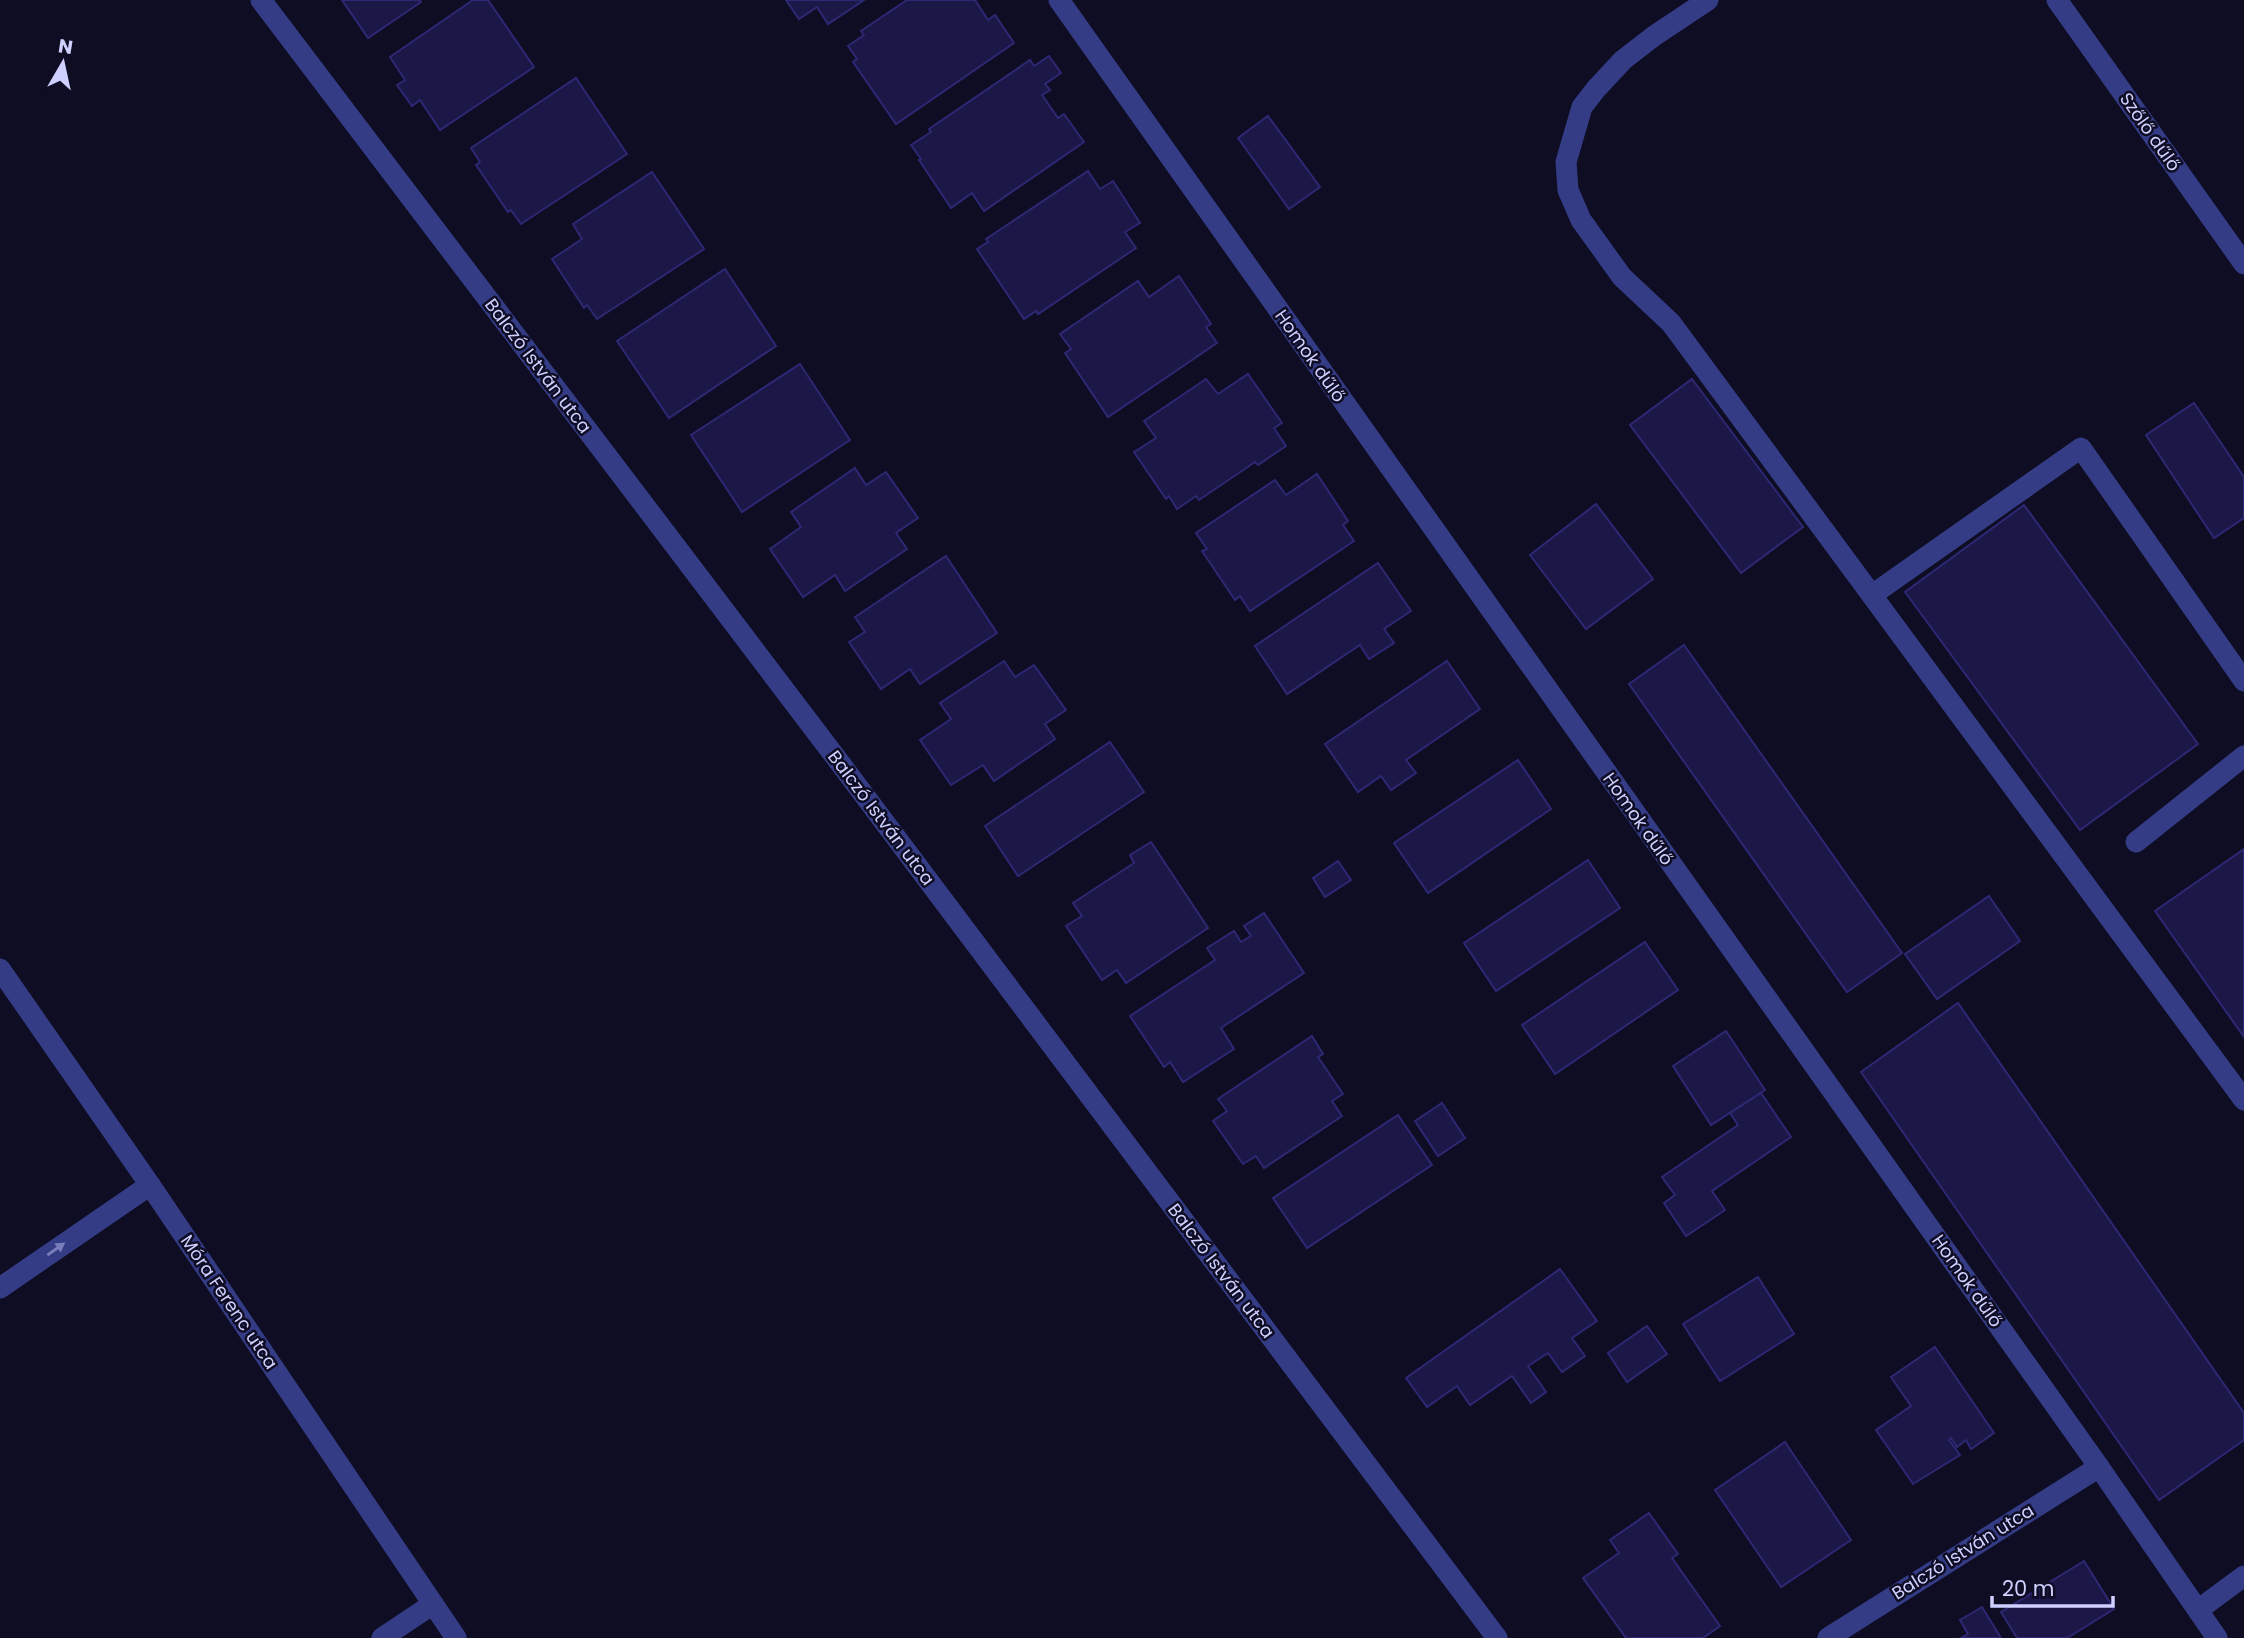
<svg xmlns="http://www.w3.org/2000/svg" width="2244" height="1638" viewBox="0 0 2244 1638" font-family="Poppins,sans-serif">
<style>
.building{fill:#1b1746;stroke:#2d2874;stroke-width:2}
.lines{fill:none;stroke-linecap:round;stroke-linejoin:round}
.lane{stroke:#353c86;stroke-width:21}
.street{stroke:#353c86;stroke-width:21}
.oneway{fill:#7a7fbc}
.labels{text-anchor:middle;stroke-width:5;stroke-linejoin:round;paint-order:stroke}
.street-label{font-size:18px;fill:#cfd0ff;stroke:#0e0d24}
</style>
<rect width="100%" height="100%" fill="#0e0d24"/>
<g class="building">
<path d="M 342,0 L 420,0 L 421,2 L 368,38 Z"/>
<path d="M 473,0 L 488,0 L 534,67 L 440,130 L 420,100 L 412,106 L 397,85 L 405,80 L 390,57 Z"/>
<path d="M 786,0 L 864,0 L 828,24 L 817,7 L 799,19 Z"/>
<path d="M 907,0 L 975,0 L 988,20 L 995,15 L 1014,43 L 896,124 L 853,62 L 857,59 L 848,46 L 864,35 L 861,31 Z"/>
<path d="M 1049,56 L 1061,73 L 1045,84 L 1050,90 L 1042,95 L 1058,118 L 1064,114 L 1084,142 L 984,211 L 972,193 L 951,208 L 919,160 L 921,159 L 911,145 L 931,132 L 929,129 L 1030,60 L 1034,66 Z"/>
<path d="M 576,78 L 627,154 L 521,224 L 511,210 L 508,212 L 476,165 L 480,162 L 471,148 Z"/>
<path d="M 1268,116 L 1320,187 L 1289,209 L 1238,138 Z"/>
<path d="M 1088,171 L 1100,189 L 1113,181 L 1140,223 L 1125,232 L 1136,248 L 1038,314 L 1036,311 L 1024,319 L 977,249 L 988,242 L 986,239 Z"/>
<path d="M 652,172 L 704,249 L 597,319 L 587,305 L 584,308 L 552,259 L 582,239 L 573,224 Z"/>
<path d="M 725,269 L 776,346 L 669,418 L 617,341 Z"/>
<path d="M 1179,276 L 1211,324 L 1206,327 L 1217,343 L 1108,417 L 1065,353 L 1071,349 L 1060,334 L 1138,281 L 1149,297 Z"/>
<path d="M 800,364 L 850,440 L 742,512 L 691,435 Z"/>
<path d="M 1248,374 L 1282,423 L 1274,428 L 1286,446 L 1258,465 L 1255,462 L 1199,500 L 1196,496 L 1177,509 L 1169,496 L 1166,499 L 1134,452 L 1156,438 L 1144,421 L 1206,379 L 1218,394 Z"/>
<path d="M 1692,379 L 1803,527 L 1741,573 L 1630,425 Z"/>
<path d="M 2194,403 L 2244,477 L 2244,518 L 2214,538 L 2146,435 Z"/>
<path d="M 855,468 L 866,485 L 886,472 L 918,518 L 896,533 L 907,549 L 845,591 L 835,575 L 803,597 L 770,549 L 801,527 L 791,512 Z"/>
<path d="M 1317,474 L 1348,521 L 1343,525 L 1354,541 L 1250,611 L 1240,596 L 1235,600 L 1202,551 L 1207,549 L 1196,533 L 1275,480 L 1286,495 Z"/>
<path d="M 1596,504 L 1653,579 L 1586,629 L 1530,555 Z"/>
<path d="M 2024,505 L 2198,744 L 2080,830 L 1905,592 Z"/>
<path d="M 946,556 L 997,633 L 920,684 L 910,669 L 881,689 L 849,642 L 865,632 L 855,617 Z"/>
<path d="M 1378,563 L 1411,611 L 1384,629 L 1394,643 L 1369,659 L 1360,645 L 1287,694 L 1255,646 Z"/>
<path d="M 1684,645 L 1902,953 L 1847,992 L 1629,684 Z"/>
<path d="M 1004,661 L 1015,677 L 1034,665 L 1066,710 L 1045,724 L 1055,739 L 994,781 L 983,765 L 951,785 L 920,740 L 951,719 L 940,703 Z"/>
<path d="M 1447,661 L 1480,709 L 1406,760 L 1416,773 L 1391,790 L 1381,776 L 1358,792 L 1325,744 Z"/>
<path d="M 1110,742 L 1144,792 L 1018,876 L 985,826 Z"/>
<path d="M 1518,760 L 1551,809 L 1428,893 L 1394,843 Z"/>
<path d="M 1151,842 L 1208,928 L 1126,983 L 1117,970 L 1102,980 L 1066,926 L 1082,916 L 1073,903 L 1134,863 L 1130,855 Z"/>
<path d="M 2244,849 L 2244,1037 L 2155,911 Z"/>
<path d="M 1588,860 L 1620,908 L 1496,991 L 1464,943 Z"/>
<path d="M 1338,861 L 1351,880 L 1325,897 L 1313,878 Z"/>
<path d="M 1989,896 L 2020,941 L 1937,999 L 1905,954 Z"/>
<path d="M 1264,913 L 1304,973 L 1221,1028 L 1234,1049 L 1183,1082 L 1170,1062 L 1164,1067 L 1130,1016 L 1215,960 L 1207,948 L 1234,931 L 1241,942 L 1251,936 L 1244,926 Z"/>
<path d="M 1645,942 L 1678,990 L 1555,1074 L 1522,1025 Z"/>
<path d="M 1958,1003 L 2244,1413 L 2244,1440 L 2159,1500 L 1861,1072 Z"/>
<path d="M 1726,1031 L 1765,1090 L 1711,1125 L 1673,1066 Z"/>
<path d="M 1312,1036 L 1323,1054 L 1318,1057 L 1343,1094 L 1332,1101 L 1342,1116 L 1264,1168 L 1256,1156 L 1243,1164 L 1213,1121 L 1227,1111 L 1218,1099 Z"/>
<path d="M 1761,1093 L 1791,1137 L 1712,1191 L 1725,1210 L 1686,1236 L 1664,1203 L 1675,1195 L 1662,1177 L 1738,1125 L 1730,1113 Z"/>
<path d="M 1442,1103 L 1465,1138 L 1438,1156 L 1415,1121 Z"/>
<path d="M 1398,1115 L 1432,1165 L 1307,1248 L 1273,1198 Z"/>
<path d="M 1560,1269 L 1597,1321 L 1572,1338 L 1585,1356 L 1562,1372 L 1548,1353 L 1528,1366 L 1546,1392 L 1531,1403 L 1512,1376 L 1470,1405 L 1457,1386 L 1427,1407 L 1406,1378 Z"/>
<path d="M 1758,1277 L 1794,1334 L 1720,1381 L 1683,1324 Z"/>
<path d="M 1647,1326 L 1667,1354 L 1627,1382 L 1608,1353 Z"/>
<path d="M 1935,1347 L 1994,1433 L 1971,1449 L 1966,1440 L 1957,1447 L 1951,1438 L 1949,1440 L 1960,1455 L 1913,1484 L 1876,1430 L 1911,1406 L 1891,1377 Z"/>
<path d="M 1785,1442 L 1851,1540 L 1781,1587 L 1715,1490 Z"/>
<path d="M 1649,1513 L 1678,1554 L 1672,1558 L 1720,1626 L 1703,1638 L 1626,1638 L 1583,1578 L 1619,1553 L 1610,1540 Z"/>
<path d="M 2084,1561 L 2114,1609 L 2067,1638 L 2017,1638 L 2001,1612 Z"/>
<path d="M 1982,1607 L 2001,1638 L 1961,1638 L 1968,1634 L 1960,1620 Z"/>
</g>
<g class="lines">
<g class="lane">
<path d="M 1708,0 L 1654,36 L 1623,60 L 1596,89 L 1582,107 L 1566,162 L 1568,190 L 1581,220 L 1622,277 L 1671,323 L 2244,1100"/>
<path d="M 1872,595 L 2081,448 L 2244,681"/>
<path d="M 2136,842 L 2244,756"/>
<path d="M 2198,1610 L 2244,1576"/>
</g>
<g class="street">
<path d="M 261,0 L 846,771 L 1497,1638"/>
<path d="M 1059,0 L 2099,1467 L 2217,1638"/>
<path d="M 2057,0 L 2244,264"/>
<path d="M 0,969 L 150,1185 L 456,1638"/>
<path d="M 0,1288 L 150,1185"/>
<path d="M 382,1638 L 433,1604"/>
<path d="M 1828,1638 L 2099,1467"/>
</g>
</g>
<defs><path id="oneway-solid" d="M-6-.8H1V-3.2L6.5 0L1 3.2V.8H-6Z" transform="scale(1.75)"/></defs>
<use class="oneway" href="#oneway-solid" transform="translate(56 1249) rotate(-35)"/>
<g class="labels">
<g class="street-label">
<text transform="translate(2150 132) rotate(55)" y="6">Szőlő dűlő</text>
<text transform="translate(1310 356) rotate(55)" y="6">Homok dűlő</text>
<text transform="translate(538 366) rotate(53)" y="6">Balczó István utca</text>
<text transform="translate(881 818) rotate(53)" y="6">Balczó István utca</text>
<text transform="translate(1638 819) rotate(55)" y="6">Homok dűlő</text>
<text transform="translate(1221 1271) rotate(53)" y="6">Balczó István utca</text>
<text transform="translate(1967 1281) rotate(55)" y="6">Homok dűlő</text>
<text transform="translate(229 1302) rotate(56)" y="6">Móra Ferenc utca</text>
<text transform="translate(1963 1552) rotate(-32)" y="6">Balczó István utca</text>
</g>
</g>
<g transform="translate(63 63) rotate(9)" stroke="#0e0d24" stroke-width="5" paint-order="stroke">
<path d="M0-5L12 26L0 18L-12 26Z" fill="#cfd0ff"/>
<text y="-10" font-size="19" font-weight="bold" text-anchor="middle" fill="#cfd0ff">N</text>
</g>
<path d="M1992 1596v10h121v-10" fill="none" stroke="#cfd0ff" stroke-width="3.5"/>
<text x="2002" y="1596" font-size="21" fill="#cfd0ff" stroke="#0e0d24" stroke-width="5" paint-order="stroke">20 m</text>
</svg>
